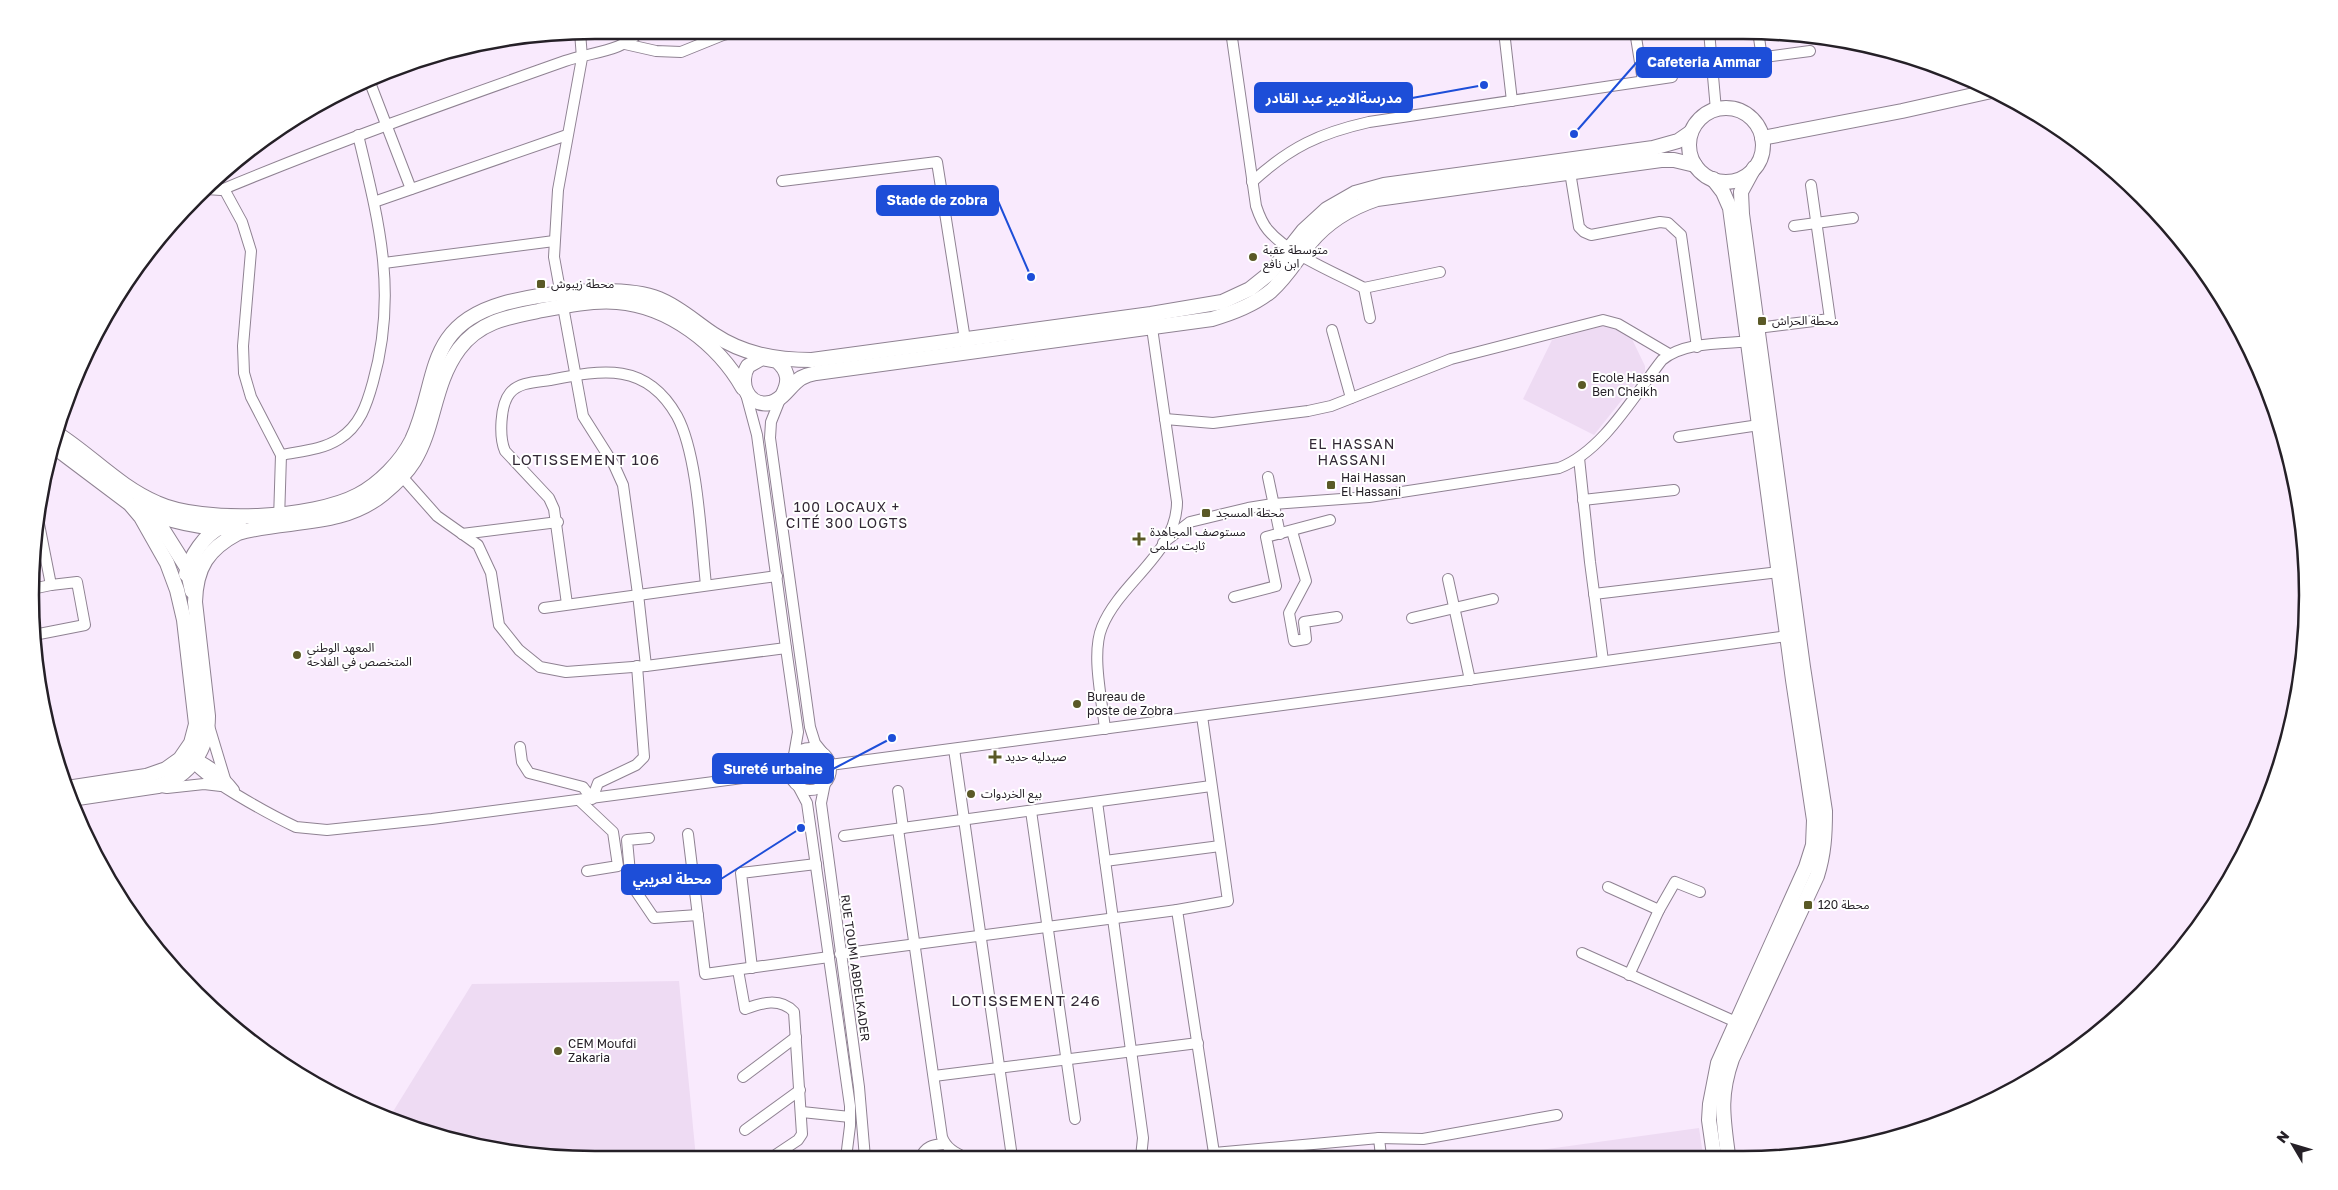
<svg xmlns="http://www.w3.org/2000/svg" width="2338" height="1190" viewBox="0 0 2338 1190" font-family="'Golos Text','Noto Sans Arabic',sans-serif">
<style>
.built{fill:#eedbf3}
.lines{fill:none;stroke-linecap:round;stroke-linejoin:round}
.minor-casing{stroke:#8f8292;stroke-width:12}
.tertiary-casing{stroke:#8f8292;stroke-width:16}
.minor{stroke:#fff;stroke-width:10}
.tertiary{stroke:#fff;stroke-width:14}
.poi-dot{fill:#5a5926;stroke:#fff;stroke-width:2}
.labels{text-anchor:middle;stroke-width:4;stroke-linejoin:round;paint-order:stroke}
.poi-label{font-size:12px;fill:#252027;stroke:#fff;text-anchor:start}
.street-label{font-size:12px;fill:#252027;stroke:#fff}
.neighbourhood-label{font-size:14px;letter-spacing:1px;fill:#322835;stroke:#fff}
.quarter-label{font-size:15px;letter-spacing:1px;fill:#322835;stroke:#fff}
.rim{fill:none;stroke:#252027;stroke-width:2.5}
.leader{fill:none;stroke:#1d4ed8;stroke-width:2}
.callout-dot{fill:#1d4ed8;stroke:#fff;stroke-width:2}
.callout{fill:#1d4ed8;stroke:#1d4ed8;stroke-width:2}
.callout-label{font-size:14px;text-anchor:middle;font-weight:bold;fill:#fff}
</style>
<rect width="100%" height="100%" fill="#f9eafd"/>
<g class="built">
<path d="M 1609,324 L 1631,337 L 1645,366 L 1645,371 L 1594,435 L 1523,399 L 1552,340 Z"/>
<path d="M 679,981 L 696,1158 L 558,1159 L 449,1141 L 389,1118 L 472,984 Z"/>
<path d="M 1699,1128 L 1703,1155 L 1496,1156 Z"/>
</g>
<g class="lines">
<defs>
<g id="minor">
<path d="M 1231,31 L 1256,206 C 1259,215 1262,223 1268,230 C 1288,254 1336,273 1364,288"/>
<path d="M 1504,31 L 1512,101"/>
<path d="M 1635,31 L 1643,81"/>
<path d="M 1709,31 L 1716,110"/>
<path d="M 1758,31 L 1762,58"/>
<path d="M 580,32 L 582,58 L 558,190 L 554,257 L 583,416 L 614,465 L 623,485 L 638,594 L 646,666"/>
<path d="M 1504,34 L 1527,31"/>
<path d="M 625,44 L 656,51 L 681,52 L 723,35 L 746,30"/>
<path d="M 1712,64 L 1810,51"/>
<path d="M 369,80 L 411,189"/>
<path d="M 1570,172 L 1579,227 L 1584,232 L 1591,235 L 1660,222 L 1668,223 L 1681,235 L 1697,347"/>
<path d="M 782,181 L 937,162 L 966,346"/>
<path d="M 1252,182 C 1290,147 1320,133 1369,122 L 1672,77"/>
<path d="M 206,189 L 221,190 C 334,143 449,102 565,61 C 590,52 624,52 641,30"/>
<path d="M 224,189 L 242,222 L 251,251 L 243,346 L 244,373 L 251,397 L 281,455 L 279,520"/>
<path d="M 374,202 L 567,135"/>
<path d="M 1794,226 L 1853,218"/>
<path d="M 384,263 L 554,241"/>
<path d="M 1370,318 L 1364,288 L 1440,272"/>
<path d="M 1757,328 L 1830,319 L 1811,185"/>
<path d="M 1332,330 L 1351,398"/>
<path d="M 746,394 L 757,435 L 786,648 L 798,732 L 794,755"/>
<path d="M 781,397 L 771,422 L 770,438 L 810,727 L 815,743 L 823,753"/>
<path d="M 1165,419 L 1213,423 L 1308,411 L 1331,406 L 1451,359 L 1603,320 L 1618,324 L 1669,354"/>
<path d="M 1679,437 L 1759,425"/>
<path d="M 281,455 C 301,451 322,450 339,439 C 360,426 367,404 373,382 C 398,293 379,222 358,135"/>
<path d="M 1579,458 L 1590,562 L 1603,661"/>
<path d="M 398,472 L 437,516 L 478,545 L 491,573 L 499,625 L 519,650 L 540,667 L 566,672 L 646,666 L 786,648"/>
<path d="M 1268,477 L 1280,534"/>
<path d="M 1583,500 L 1674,490"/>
<path d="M 1292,531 L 1306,581 L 1289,613 L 1294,641 L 1306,639 L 1304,622 L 1337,617"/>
<path d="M 462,534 L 558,522"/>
<path d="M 1163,543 L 1190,522 L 1248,508 L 1273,504 L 1369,497 L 1559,468 C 1603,451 1633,397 1662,360 C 1685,341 1724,344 1753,341"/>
<path d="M 1448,579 L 1470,680"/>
<path d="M 32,589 L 51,585"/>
<path d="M 1594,594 L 1779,572"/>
<path d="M 1234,597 L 1276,586 L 1266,537 L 1330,520"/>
<path d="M 567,604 L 554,509 L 549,498 L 505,451 C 499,437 500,405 510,393 C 519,382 537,382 550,380 C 602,370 646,361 677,416 C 698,455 701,539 706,585"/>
<path d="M 544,608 L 777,576"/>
<path d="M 1412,618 L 1493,599"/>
<path d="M 34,635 L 85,625 L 77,582 L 51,585 L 37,514"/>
<path d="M 1202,716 L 1228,901 L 1177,910 L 1214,1153 L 1379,1138 L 1381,1156"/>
<path d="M 209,726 L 225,779"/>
<path d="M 1105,729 C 1102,700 1091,653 1102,627 C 1120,582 1177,553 1177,502 L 1151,321"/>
<path d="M 520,747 L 522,762 L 529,773 L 583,787 L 592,799 L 598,783 L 636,765 L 644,757 L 637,666"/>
<circle cx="810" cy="769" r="21"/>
<path d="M 954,749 L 1012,1157"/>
<path d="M 190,757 C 193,774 277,818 296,827 L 327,830 L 432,819 L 789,772"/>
<path d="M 190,757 C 207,761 224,777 234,790"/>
<path d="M 830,765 L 1381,692 L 1787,636"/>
<path d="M 825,783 L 821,803 L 859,1087 L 865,1158"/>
<path d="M 798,786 L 807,803 L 850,1106 L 850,1126 L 846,1158"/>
<path d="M 161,787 L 167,788 L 204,784 L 221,786"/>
<path d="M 898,791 L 903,828"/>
<path d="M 579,800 L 613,832 L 618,866 L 587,871"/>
<path d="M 1097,802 L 1143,1138 L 1141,1157"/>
<path d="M 1031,811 L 1075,1119"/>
<path d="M 898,829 L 942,1137 C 946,1148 955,1153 966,1158"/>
<path d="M 688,834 L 705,974 L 829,957"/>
<path d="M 844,836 L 1211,786"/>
<path d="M 649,838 L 627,840 L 631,884 L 654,918 L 698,915"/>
<path d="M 1105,861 L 1220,846"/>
<path d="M 1608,887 L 1659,910"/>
<path d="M 1582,953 L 1736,1022"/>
<path d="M 840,954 L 1177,910"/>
<path d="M 752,968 L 741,873 L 816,864"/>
<path d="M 738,970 L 745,1009 C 761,1003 780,997 794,1012 L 802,1134 L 798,1140 L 771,1158"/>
<path d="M 1629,975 L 1659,910 L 1675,882 L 1700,892"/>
<path d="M 934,1076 L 1198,1043"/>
<path d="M 743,1077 L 796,1037"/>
<path d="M 802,1112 L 850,1117"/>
<path d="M 745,1130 L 800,1090"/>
<path d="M 1379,1138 L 1423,1139 L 1557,1115"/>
<path d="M 920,1158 C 926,1146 932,1145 944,1144"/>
</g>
<g id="tertiary">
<circle cx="1726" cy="145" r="37"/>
<path d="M 1762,138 L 1902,111 L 1996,90"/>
<path d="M 1713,179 L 1723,192 L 1730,208 L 1793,680 L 1814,820 L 1813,845 L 1806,867 L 1718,1063 L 1710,1104 L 1709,1120 L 1714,1155"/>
<path d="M 782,396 C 790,382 789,371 777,361 L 762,358 L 748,366 C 738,382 747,407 770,403 C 783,400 790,385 801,378 C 805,376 811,374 816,373 L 1212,319 C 1233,313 1254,305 1271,291 C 1287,277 1297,259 1310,243 C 1328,221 1350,208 1377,199 L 1661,160 L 1674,160 L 1695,165"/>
<path d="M 56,433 C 91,455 119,487 157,503 C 203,524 313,519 358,495 C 379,484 401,462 412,440 C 439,382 423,327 502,304 C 540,293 622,284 659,299 C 679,307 695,322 713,334 C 743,354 775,360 812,360 L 1151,314 L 1222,302 L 1250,289 L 1270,273 L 1303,231 L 1327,209 L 1355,193 L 1384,185 L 1653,148 L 1678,141 L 1691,132"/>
<path d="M 53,446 L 130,504 L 141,517 L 167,563 L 177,590 L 184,620 L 196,724 L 191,743 L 180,759 L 166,769 L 146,776 L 67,788"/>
<path d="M 135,506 C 170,523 204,529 242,529"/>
<path d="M 153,514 L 187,568 L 192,591"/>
<path d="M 186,574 C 190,557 205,534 221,527"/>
<path d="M 71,799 L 158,786 C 190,776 208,750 208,716 L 195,602 C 196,567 208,549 238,533 C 286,519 342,528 383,494 C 394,485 406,474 414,461 C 435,427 433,384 459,349 C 479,322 507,317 538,311 C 563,306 590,300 617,302 C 669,306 718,344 743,388"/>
<path d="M 1728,1155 C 1723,1117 1719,1096 1732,1059 L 1817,876 C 1824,854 1825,834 1825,811 L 1803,667 L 1742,214 L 1741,192 L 1754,168"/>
</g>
</defs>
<use href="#minor" class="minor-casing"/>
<use href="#tertiary" class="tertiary-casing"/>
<use href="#minor" class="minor"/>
<use href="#tertiary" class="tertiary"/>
</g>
<g class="poi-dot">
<circle cx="1253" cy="257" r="5"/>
<rect x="536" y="279" width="10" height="10" rx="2.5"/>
<rect x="1757" y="316" width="10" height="10" rx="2.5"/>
<circle cx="1582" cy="385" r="5"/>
<rect x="1326" y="480" width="10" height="10" rx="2.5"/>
<rect x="1201" y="508" width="10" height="10" rx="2.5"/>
<path d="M1136.5 531.5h5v5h5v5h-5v5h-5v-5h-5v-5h5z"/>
<circle cx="297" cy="655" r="5"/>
<circle cx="1077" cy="704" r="5"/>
<path d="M992.5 749.5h5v5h5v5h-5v5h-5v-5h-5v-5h5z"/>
<circle cx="971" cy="794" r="5"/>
<rect x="1803" y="900" width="10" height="10" rx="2.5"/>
<circle cx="558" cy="1051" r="5"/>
</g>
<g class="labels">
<g class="poi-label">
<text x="1263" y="254">متوسطة عقبة<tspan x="1263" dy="14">ابن نافع</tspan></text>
<text x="551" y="288">محطة زيبوش</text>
<text x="1772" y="325">محطة الحراش</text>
<text x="1592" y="382">Ecole Hassan<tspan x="1592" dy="14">Ben Cheikh</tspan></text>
<text x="1341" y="482">Hai Hassan<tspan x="1341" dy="14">El Hassani</tspan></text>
<text x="1216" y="517">محطة المسجد</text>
<text x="1150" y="536">مستوصف المجاهدة<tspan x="1150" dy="14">ثابت سلمى</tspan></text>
<text x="307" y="652">المعهد الوطني<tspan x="307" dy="14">المتخصص في الفلاحة</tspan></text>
<text x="1087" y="701">Bureau de<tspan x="1087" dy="14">poste de Zobra</tspan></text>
<text x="1005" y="761">صيدليه حديد</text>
<text x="981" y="798">بيع الخردوات</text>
<text x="1818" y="909">محطة 120</text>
<text x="568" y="1048">CEM Moufdi<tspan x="568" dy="14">Zakaria</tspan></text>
</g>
<g class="street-label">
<text transform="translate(855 968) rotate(82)" y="4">RUE TOUMI ABDELKADER</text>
</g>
<g class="neighbourhood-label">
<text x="1352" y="449">EL HASSAN<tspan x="1352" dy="16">HASSANI</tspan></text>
<text x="847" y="512">100 LOCAUX +<tspan x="847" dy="16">CITÉ 300 LOGTS</tspan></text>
</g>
<g class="quarter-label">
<text x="586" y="465">LOTISSEMENT 106</text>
<text x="1026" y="1006">LOTISSEMENT 246</text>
</g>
</g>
<path d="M0 0H2338V1190H0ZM595 39H1743A556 556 0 0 1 2299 595V595A556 556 0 0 1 1743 1151H595A556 556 0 0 1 39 595V595A556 556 0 0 1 595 39Z" fill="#fff" fill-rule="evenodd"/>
<path class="rim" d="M595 39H1743A556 556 0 0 1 2299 595V595A556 556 0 0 1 1743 1151H595A556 556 0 0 1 39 595V595A556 556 0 0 1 595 39Z"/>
<path class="leader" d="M1574 134L1637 62M1484 85L1412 98M1031 277L998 201M892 738L833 769M801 828L721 879"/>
<g class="callout-dot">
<circle cx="1574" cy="134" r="5"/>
<circle cx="1484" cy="85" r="5"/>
<circle cx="1031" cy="277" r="5"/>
<circle cx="892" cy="738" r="5"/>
<circle cx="801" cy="828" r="5"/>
</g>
<g class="callout">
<rect x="1637" y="48" width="134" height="29" rx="5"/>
<rect x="1255" y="83" width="157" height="29" rx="5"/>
<rect x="877" y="186" width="121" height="29" rx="5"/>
<rect x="713" y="754" width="120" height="29" rx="5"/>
<rect x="622" y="865" width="99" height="29" rx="5"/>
</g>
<g class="callout-label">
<text x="1704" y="67">Cafeteria Ammar</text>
<text x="1334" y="103">مدرسةالامير عبد القادر</text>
<text x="937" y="205">Stade de zobra</text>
<text x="773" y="774">Sureté urbaine</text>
<text x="672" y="884">محطة لعريبي</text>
</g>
<g transform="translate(2293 1145) rotate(308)" stroke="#ffffff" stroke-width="4" paint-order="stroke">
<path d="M0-4L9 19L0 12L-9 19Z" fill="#252027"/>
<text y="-8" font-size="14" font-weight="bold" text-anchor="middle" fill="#252027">N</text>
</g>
</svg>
